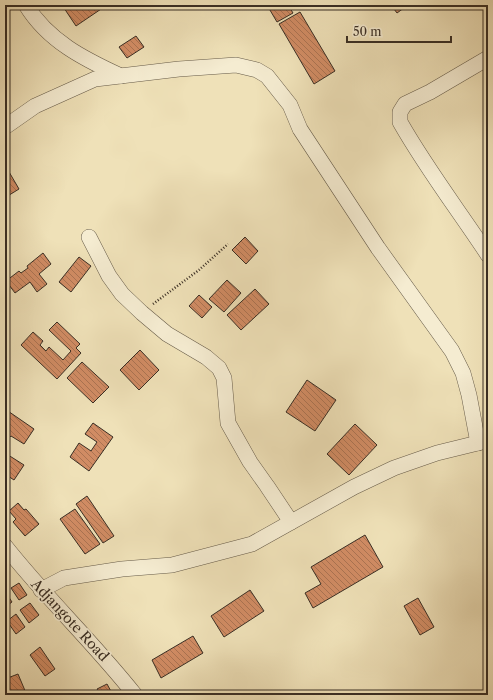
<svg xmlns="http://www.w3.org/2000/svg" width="493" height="700" viewBox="0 0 493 700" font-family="'Libre Caslon Text',serif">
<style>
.building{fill:url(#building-back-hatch);stroke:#392e24}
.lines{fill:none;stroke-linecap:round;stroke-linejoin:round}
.minor-casing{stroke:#665b49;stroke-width:16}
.path{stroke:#392e24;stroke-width:2.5;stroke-dasharray:1 2;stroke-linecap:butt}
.minor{stroke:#f5ecd1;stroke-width:15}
.labels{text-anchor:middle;stroke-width:3.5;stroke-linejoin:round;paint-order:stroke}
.street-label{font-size:14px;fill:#392e24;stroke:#f5ecd1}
</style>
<defs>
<pattern id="building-back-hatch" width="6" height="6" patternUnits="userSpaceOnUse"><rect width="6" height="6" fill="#d18c64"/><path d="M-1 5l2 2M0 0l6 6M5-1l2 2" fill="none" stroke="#ab7352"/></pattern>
</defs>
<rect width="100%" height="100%" fill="#efe1b8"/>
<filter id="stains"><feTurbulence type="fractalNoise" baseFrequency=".005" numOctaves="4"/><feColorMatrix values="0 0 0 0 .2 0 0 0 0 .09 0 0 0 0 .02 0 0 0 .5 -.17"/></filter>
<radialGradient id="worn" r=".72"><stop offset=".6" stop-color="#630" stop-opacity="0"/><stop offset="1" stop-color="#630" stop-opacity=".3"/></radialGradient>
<g class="building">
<path d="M 62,5 L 107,5 L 76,26 Z"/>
<path d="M 267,5 L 288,5 L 293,13 L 277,22 Z"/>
<path d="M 391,5 L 408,5 L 397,13 Z"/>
<path d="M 300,12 L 335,71 L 314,84 L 279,24 Z"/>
<path d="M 136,36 L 144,47 L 127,58 L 119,47 Z"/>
<path d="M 5,165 L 19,189 L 6,197 L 5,195 Z"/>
<path d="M 245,237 L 258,251 L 246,264 L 232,250 Z"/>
<path d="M 43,253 L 51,264 L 39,274 L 47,284 L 37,292 L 30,282 L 15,293 L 6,281 L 19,271 L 21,273 L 28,268 L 27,266 Z"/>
<path d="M 79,257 L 91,266 L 71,292 L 59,282 Z"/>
<path d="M 227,280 L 241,293 L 224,312 L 209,299 Z"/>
<path d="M 255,289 L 269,304 L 241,330 L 227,315 Z"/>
<path d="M 199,295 L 212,307 L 202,318 L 189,306 Z"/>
<path d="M 57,322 L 80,344 L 76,348 L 81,353 L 57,379 L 21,345 L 33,332 L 43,341 L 40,345 L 46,351 L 49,347 L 63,360 L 71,351 L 49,330 Z"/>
<path d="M 140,350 L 159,370 L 139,390 L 120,370 Z"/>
<path d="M 82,362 L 109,387 L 93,403 L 67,378 Z"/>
<path d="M 307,380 L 336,400 L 315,431 L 286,412 Z"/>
<path d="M 5,409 L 34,429 L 24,444 L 11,436 L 8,439 L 5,437 Z"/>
<path d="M 93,423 L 113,437 L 89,471 L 70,457 L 79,443 L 91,451 L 97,442 L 85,434 Z"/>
<path d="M 355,424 L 377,445 L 349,475 L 327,454 Z"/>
<path d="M 5,453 L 24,465 L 14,480 L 5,474 Z"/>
<path d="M 87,496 L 114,536 L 103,543 L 76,504 Z"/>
<path d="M 18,503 L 24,510 L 26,509 L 39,524 L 25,536 L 13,522 L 16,519 L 9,511 Z"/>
<path d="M 75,509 L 100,544 L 85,554 L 60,519 Z"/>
<path d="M 365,535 L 383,567 L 313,608 L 305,593 L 321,584 L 311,567 Z"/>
<path d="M 19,583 L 27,595 L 19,600 L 11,588 Z"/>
<path d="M 250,590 L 264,611 L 224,637 L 211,616 Z"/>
<path d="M 6,593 L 12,602 L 5,607 L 5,594 Z"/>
<path d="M 418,598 L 434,627 L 420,635 L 404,606 Z"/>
<path d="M 30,603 L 39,615 L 29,623 L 20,610 Z"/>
<path d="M 16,614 L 25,627 L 16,634 L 7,621 Z"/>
<path d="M 193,636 L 203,653 L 161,678 L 152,660 Z"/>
<path d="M 40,647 L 55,669 L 45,676 L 30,655 Z"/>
<path d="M 18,674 L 26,693 L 22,695 L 5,695 L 5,679 Z"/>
<path d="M 107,684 L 113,695 L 101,695 L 97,689 Z"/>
</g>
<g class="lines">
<defs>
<g id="minor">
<path d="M 26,5 C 48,41 84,59 121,76"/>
<path d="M 488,58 L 430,92 L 405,104 L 400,112 L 400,122 C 426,168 459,211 488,255"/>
<path d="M 5,127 L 35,106 L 95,79 L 179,69 L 236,65 L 257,70 L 267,76 L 290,105 L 300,129 L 378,248 L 452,351 L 463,373 L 469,395 L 478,443"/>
<path d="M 89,237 L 109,276 L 122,294 L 142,313 L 167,334 L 206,357 L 219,368 L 224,378 L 228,423 L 250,462 L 267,486 L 291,522"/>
<path d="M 5,546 C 46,598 94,643 135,695"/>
<path d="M 41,590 L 64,578 L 122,569 L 172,565 L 252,544 L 354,487 L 394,468 L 437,453 L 486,441"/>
</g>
</defs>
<use href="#minor" class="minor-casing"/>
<path class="path" d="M 153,304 L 199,270 L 228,244"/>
<use href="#minor" class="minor"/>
</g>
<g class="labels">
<g class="street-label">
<text transform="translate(70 620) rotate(47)" y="5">Adjangote Road</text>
</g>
</g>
<rect width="493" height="700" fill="none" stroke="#efe1b8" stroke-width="20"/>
<rect x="6" y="6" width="481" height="688" fill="none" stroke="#392e24" stroke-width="2"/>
<rect x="10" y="10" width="473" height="680" fill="none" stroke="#392e24"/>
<path d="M347 36v6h104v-6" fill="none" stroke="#392e24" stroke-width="2"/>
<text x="353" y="36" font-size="12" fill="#392e24" stroke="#f5ecd1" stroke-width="3" paint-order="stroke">50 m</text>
<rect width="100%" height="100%" filter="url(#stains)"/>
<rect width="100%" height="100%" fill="url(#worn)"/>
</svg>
